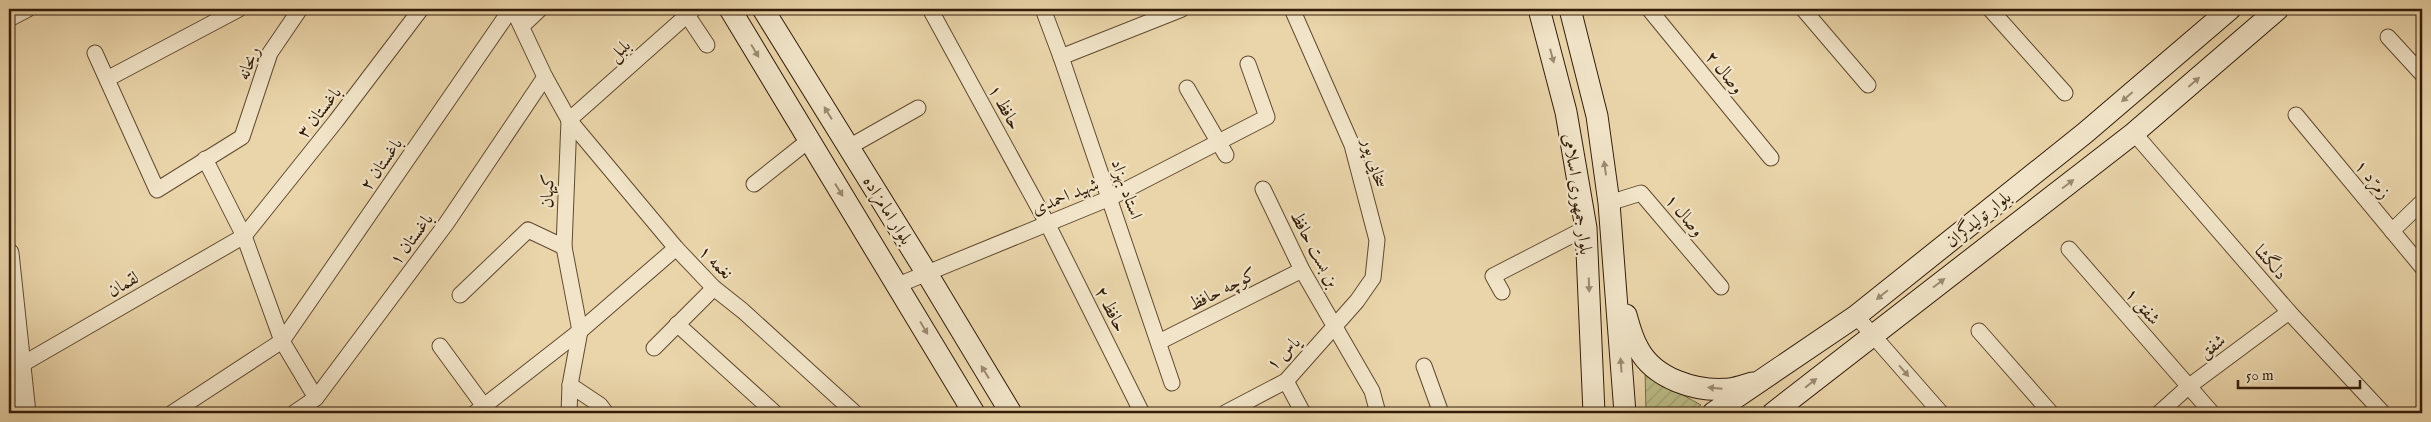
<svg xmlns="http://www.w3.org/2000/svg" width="2431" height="422" viewBox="0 0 2431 422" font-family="'IM FELL English',Amiri,serif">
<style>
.garden{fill:url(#garden-furrows);stroke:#776c47}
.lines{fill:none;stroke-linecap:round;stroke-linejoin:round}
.minor-casing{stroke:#614a30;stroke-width:17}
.tertiary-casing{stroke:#614a30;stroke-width:21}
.secondary-casing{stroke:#331c08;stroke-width:23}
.minor{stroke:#f1e4c8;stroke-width:15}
.tertiary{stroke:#f1e4c8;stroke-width:19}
.secondary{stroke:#f1e4c8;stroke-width:21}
.oneway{fill:#9c8a72}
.labels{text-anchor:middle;stroke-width:4.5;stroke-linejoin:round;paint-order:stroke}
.street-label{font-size:18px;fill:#331c08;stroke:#f1e4c8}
</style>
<defs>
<pattern id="garden-furrows" width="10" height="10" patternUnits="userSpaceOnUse" patternTransform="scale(1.25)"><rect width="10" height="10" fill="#bbbc86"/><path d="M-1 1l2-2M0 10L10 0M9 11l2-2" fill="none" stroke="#a1a172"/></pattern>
</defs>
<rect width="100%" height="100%" fill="#ead5aa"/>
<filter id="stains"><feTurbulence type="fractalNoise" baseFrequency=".004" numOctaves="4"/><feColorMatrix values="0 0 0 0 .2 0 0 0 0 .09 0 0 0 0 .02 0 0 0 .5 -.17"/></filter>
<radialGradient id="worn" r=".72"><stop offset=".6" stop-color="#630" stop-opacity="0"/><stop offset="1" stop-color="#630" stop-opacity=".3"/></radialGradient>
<path class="garden" d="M 1645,370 L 1665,385 L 1701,405 L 1690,413 L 1646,413 Z"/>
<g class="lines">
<defs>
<g id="minor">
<path d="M 513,9 L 545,77 L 569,120 L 676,248 L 714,288 L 743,311 L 855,413"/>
<path d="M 930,9 L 1047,223 L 1141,411"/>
<path d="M 1043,9 L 1061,57 L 1172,383"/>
<path d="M 1649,9 L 1771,158"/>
<path d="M 1803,9 L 1868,85"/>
<path d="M 1990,9 L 2065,93"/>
<path d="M 687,15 L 707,45"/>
<path d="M 9,19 L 28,9"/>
<path d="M 522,26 L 540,9"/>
<path d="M 2388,37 L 2422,74"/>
<path d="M 95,53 L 157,190 L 242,137 L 270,53 L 300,9"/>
<path d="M 1061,57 L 1182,9"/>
<path d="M 107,79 L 239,9"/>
<path d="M 1187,88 L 1226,155"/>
<path d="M 2296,115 L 2422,267"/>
<path d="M 569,120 L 564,247 L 580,331 L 570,385 L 569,413"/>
<path d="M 569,120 L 694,9"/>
<path d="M 2134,133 L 2289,312 L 2383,413"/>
<path d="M 849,147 L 918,108"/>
<path d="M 205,159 L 244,236 L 282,341 L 316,398"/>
<path d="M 754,184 L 808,141"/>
<path d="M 1263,189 L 1302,270 L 1372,391 L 1378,413"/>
<path d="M 1609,203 L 1641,193 L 1721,287"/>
<path d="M 2392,231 L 2422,202"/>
<path d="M 2069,249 L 2212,413"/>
<path d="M 898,285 L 1110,198 L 1267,117 L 1248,64"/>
<path d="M 1502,292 L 1493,276 L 1586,228"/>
<path d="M 460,295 L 528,230 L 564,247"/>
<path d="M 1856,316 L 1941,413"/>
<path d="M 677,324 L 775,413"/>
<path d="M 1979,331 L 2051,413"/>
<path d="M 1159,342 L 1302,270"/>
<path d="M 440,346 L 489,413"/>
<path d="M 654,348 L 714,288"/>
<path d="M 21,365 L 244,236 L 336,121 L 421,9"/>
<path d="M 1424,366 L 1441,413"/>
<path d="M 1286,381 L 1303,413"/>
<path d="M 570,385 L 600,405 L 606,413"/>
<path d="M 9,410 L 25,407"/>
<path d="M 172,413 L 282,341 L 511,9"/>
<path d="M 294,413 L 316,398 L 446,224 L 545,77"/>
<path d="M 475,413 L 580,331 L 676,248"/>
<path d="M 1225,413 L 1286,381 L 1357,301 L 1373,278 L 1377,240 L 1352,145 L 1292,9"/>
<path d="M 2159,413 L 2188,387 L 2289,312"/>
</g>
<path id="tertiary" d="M 9,253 L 26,413"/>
<g id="secondary">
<path d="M 730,9 L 974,413"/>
<path d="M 763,9 L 926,272 L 1011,413"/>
<path d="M 1539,9 L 1566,112 L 1586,228 L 1594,413"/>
<path d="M 1570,9 L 1597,116 L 1609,203 L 1625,413"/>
<path d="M 1626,315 C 1629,326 1632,338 1638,348 C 1654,379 1696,392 1729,389 C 1737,388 1745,385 1752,383"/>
<path d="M 1713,413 L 1856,316 L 2085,133 L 2230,9"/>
<path d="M 1773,413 L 2134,133 L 2278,9"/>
</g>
</defs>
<use href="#minor" class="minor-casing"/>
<use href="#tertiary" class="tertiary-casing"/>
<use href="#secondary" class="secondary-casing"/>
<use href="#minor" class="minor"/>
<use href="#tertiary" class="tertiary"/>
<use href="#secondary" class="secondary"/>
</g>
<defs><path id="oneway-solid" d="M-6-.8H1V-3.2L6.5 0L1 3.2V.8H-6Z" transform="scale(1.25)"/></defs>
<g class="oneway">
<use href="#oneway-solid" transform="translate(755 51) rotate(59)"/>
<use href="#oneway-solid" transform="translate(1552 56) rotate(75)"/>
<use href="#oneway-solid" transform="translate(2194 82) rotate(-41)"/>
<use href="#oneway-solid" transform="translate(2127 97) rotate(139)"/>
<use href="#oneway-solid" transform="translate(828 113) rotate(-122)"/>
<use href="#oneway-solid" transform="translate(1605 168) rotate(-98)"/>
<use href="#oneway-solid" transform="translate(2068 184) rotate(-37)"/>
<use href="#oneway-solid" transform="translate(839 190) rotate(58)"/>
<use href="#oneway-solid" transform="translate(1939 283) rotate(-37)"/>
<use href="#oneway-solid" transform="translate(1589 285) rotate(88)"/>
<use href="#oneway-solid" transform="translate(1882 295) rotate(141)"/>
<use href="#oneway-solid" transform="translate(924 328) rotate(59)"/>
<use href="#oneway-solid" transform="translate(1621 365) rotate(-94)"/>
<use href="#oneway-solid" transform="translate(1904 371) rotate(49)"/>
<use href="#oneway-solid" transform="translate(985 372) rotate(-122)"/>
<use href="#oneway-solid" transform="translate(1811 383) rotate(-38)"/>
<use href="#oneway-solid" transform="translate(1715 388) rotate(-175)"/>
</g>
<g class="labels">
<g class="street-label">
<text transform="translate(619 50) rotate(-42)" y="6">بلبل</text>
<text transform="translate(248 63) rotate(-69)" y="6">ریحانه</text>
<text transform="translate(1725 72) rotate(51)" y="6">وصال ۲</text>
<text transform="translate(1005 107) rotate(61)" y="6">حافظ ۱</text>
<text transform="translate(319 112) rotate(-52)" y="6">باغستان ۳</text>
<text transform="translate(1375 163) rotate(74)" y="6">سخایی پور</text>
<text transform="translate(381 164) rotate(-55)" y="6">باغستان ۲</text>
<text transform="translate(2373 179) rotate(50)" y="6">زمرّد ۱</text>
<text transform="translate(1127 189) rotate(71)" y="6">استاد بهزاد</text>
<text transform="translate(547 191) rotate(-88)" y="6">کیهان</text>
<text transform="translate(1578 194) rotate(82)" y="6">بلوار جمهوری اسلامی</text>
<text transform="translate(1065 196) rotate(-22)" y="6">شهید احمدی</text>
<text transform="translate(888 210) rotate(58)" y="6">بلوار امامزاده</text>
<text transform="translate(1685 215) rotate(50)" y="6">وصال ۱</text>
<text transform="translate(1978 219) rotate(-39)" y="6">بلوار تولیدگران</text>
<text transform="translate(411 239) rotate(-53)" y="6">باغستان ۱</text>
<text transform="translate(1315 249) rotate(62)" y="6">بن بست حافظ</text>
<text transform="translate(716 262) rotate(45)" y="6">نغمه ۱</text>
<text transform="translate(2271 262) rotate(49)" y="6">دلگشا</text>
<text transform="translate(123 284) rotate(-30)" y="6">لقمان</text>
<text transform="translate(1222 289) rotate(-27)" y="6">کوچه حافظ</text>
<text transform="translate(2143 306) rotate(49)" y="6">شفق ۱</text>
<text transform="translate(1111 309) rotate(63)" y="6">حافظ ۲</text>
<text transform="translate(2212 346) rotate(-37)" y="6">شفق</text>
<text transform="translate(1283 353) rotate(-45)" y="6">یاس ۱</text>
</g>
</g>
<rect width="2431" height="422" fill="none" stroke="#ead5aa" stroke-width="30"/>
<rect x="10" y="10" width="2411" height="402" fill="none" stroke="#331c08" stroke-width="2.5"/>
<rect x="15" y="15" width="2401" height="392" fill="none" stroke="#331c08"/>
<path d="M2238 380v8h122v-8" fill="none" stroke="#331c08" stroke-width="2.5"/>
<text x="2246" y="380" font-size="15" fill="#331c08" stroke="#f1e4c8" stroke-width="4" paint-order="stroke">50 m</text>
<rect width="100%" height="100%" filter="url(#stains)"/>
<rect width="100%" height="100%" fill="url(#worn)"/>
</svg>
